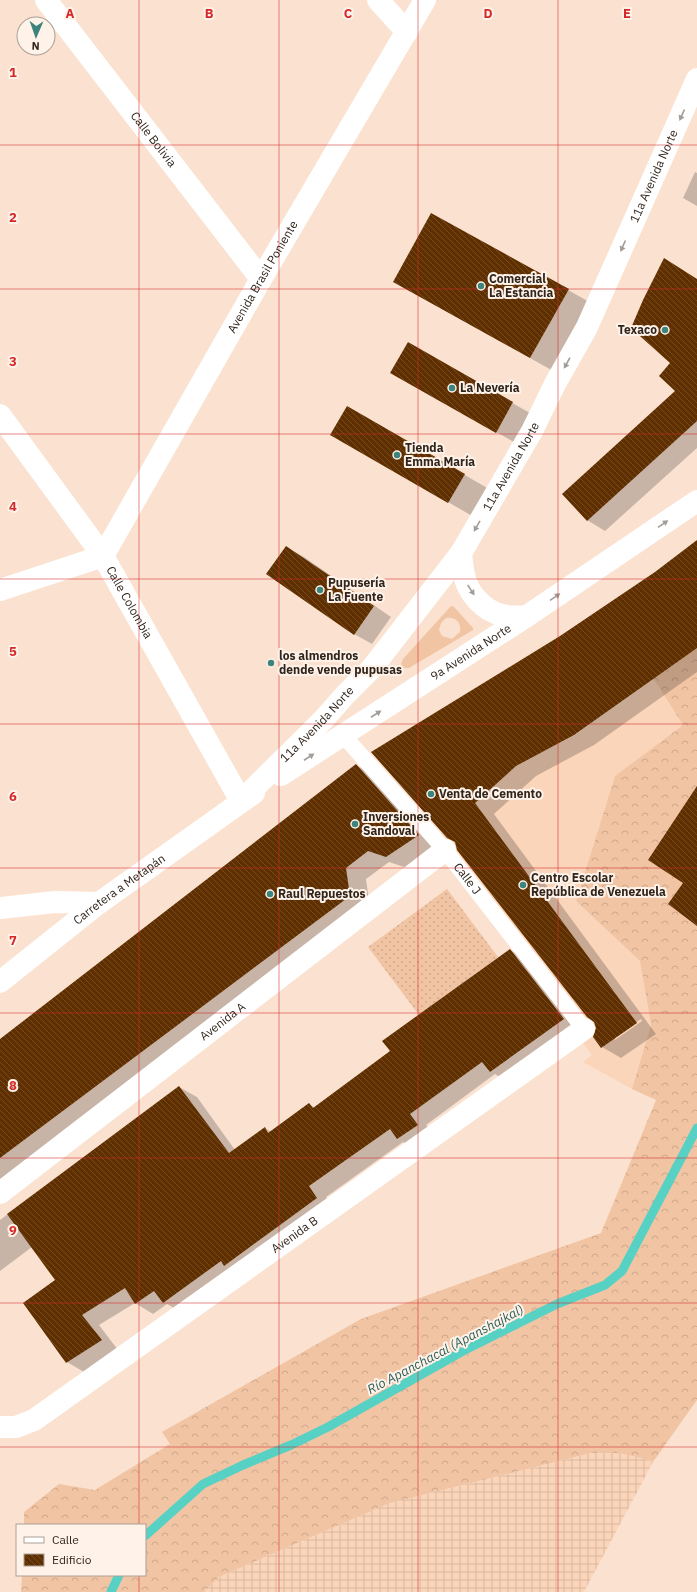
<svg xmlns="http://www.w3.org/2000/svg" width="697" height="1592" viewBox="0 0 697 1592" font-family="'IBM Plex Sans',sans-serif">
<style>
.built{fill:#fbd5ba}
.industrial{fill:url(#industrial-grid)}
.grass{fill:url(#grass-dots)}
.forest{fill:url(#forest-crowns)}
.garden{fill:#f1c4a3;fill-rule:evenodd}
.shadow{fill:#0003;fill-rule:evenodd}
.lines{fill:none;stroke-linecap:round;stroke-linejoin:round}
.stream{stroke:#58d1c5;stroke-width:9}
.building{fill:url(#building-back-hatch)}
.service{stroke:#fff;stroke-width:16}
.minor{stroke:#fff;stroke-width:22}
.primary{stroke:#fff;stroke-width:22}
.oneway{fill:#a29d99}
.grid{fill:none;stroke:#d62828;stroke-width:1;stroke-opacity:0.55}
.poi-dot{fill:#3d847c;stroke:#fef2e9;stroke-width:1.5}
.labels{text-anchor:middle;stroke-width:4;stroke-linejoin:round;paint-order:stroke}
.street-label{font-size:12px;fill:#30251c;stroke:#fef2e9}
.poi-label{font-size:12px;font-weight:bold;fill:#30251c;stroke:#fef2e9;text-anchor:start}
.water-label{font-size:13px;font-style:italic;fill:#2b5e59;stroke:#fef2e9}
.grid-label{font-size:13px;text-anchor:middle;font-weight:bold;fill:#d62828;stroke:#fef2e9;stroke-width:4;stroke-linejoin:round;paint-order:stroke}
</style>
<defs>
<pattern id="industrial-grid" width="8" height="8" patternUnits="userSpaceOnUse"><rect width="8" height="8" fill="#fbd5ba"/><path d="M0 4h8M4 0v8" fill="none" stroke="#d7b79f"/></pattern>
<pattern id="grass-dots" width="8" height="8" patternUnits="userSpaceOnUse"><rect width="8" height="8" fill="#f1c4a3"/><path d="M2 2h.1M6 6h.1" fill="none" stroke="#cfa88c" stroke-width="1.8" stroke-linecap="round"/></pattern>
<pattern id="forest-crowns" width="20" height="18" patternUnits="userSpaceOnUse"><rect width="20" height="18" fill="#f1c4a3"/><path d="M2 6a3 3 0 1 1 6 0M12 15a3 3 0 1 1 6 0" fill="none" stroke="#cfa88c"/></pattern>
<pattern id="building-back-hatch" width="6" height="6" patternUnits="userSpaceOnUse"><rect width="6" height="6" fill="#5f2f00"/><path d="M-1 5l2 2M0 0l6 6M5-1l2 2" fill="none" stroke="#734c25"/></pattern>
</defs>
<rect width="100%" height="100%" fill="#fbe2d0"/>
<path class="built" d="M 653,678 L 683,725 L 615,776 L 576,901 L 640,961 L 651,1025 L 632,1089 L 583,1062 L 592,1055 L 433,841 L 516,766 L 575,735 L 637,691 Z"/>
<path class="industrial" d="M 612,1451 L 634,1455 L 653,1462 L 584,1592 L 204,1592 L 219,1577 L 390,1503 L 591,1453 Z"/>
<path class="grass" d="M 447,889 L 498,957 L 419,1015 L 368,947 Z"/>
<path class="forest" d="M 697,648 L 697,1400 L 653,1462 C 630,1454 616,1451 591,1453 L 390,1503 L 219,1577 L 204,1592 L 21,1592 L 22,1575 L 145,1575 L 145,1525 L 24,1525 L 24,1512 L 59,1484 L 95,1490 L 170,1444 L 162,1432 L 361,1319 L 601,1233 L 656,1100 L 632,1089 L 651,1025 L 640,961 L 576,901 L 615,776 L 683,725 L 653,678 Z"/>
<path class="garden" d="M 451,606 L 454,607 L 473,628 L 473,630 L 409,668 L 404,668 L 401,664 L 403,659 ZM 446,618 C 456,617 461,622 460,632 L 452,639 L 442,636 L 439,630 L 441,623 Z"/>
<g class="shadow">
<path d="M 695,172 L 697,173 L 697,206 L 683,198 Z"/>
<path d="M 697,279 L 697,448 L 605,531 L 587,520 L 677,391 L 671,363 Z"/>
<path d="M 568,290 L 593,304 L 555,372 L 419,296 Z"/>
<path d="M 408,344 L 530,413 L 514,442 L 391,373 Z"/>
<path d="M 347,407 L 489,489 L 474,517 L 331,435 Z"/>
<path d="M 697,541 L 697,672 L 594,745 L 536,776 L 494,814 L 656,1034 L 621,1058 L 602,1047 L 594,1037 L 598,1028 L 595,1021 L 455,841 L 561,637 L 655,573 ZM 641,1019 L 642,1021 L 615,1040 L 615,1037 Z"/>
<path d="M 286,547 L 304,557 L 391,617 L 372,644 L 354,634 Z"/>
<path d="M 356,765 L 376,777 L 438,847 L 407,868 L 389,862 L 366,879 L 370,908 L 0,1185 L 0,1041 Z"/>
<path d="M 510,950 L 527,960 L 581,1029 L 508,1082 L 495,1074 L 426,1125 L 435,1135 L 416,1149 L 403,1142 L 326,1197 L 334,1208 L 181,1312 L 167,1304 L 153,1314 L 135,1303 L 99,1325 L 118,1350 L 84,1372 L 67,1362 L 56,1280 L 32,1247 L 0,1271 L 0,1220 L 179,1087 L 197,1097 L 235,1150 L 265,1128 L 271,1132 L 309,1104 L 315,1108 L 392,1051 Z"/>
</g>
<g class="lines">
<g class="stream">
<path d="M 145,1536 L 203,1484 L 243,1465 L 291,1445 L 328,1427 L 463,1351 L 557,1304 L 605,1285 L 622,1271 L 697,1128"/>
<path d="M 111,1592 L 119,1575"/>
</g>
</g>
<g class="building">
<path d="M 431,213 L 569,289 L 530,358 L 393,282 Z"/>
<path d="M 664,258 L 697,279 L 697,421 L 587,521 L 562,494 L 675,391 L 659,376 L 670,363 L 631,328 L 643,300 Z"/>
<path d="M 408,342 L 513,402 L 496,433 L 390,373 Z"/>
<path d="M 347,406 L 465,474 L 448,503 L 330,435 Z"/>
<path d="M 697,540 L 697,648 L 574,735 L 516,766 L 475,803 L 637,1023 L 601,1048 L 593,1037 L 596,1028 L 594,1022 L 587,1017 L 457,850 L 455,842 L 447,838 L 371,752 L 560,636 L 655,572 Z"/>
<path d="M 286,546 L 374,606 L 354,635 L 266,574 Z"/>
<path d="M 356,764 L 419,835 L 386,857 L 368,851 L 346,868 L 350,896 L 0,1158 L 0,1039 Z"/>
<path d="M 697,786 L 697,926 L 668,904 L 683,883 L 648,860 Z"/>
<path d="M 510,949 L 564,1019 L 490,1072 L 482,1062 L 410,1114 L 418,1125 L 397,1139 L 390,1129 L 309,1186 L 317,1198 L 224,1266 L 221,1261 L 163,1303 L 154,1291 L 135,1304 L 125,1288 L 82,1315 L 102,1340 L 66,1363 L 23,1303 L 55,1280 L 7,1214 L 179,1086 L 229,1153 L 265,1127 L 268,1133 L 309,1103 L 313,1108 L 390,1051 L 382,1041 Z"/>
</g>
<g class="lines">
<path class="service" id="s1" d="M 343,735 L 445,850 L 584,1029"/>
<g class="minor">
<path id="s2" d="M 46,0 L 261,279"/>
<path d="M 378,0 L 407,32"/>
<path id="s3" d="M 0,415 L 103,556 L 241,801"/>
<path id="s4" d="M 0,590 L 103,556 L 261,279 L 425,0"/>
<path d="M 0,908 L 55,902 L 99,903"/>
<path id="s5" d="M 0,1193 L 445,850"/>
<path id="s6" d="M 0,1427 L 16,1427 L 34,1420 L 584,1029"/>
</g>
<g class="primary">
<path d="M 461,553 C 462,560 462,567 464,574 C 467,593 484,611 502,615 C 510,617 518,617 527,616"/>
<path id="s7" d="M 281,775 L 527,616 L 697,501"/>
<path id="s8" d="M 241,801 L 323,720 L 346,694 L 372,668 L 461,553 L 532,431 L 555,384 L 587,327 L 697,79"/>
<path id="s9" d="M 0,982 L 99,903 L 254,793"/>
</g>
</g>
<defs><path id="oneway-solid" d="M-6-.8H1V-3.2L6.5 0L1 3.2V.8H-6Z"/></defs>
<g class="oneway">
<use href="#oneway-solid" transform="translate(682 115) rotate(114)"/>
<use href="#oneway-solid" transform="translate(623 246) rotate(114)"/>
<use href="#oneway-solid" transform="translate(567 363) rotate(119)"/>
<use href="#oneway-solid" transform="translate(663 524) rotate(-34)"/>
<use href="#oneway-solid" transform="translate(477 526) rotate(120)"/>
<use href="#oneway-solid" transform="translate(471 590) rotate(57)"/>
<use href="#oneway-solid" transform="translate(555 597) rotate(-34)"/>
<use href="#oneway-solid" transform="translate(376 714) rotate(-33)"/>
<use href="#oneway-solid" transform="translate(309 757) rotate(-33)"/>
</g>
<path class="grid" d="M 139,0 L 139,1525M 279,0 L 279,1592M 418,0 L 418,1592M 558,0 L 558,1592M 0,145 L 697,145M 0,289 L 697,289M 0,434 L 697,434M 0,579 L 697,579M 0,724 L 697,724M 0,868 L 697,868M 0,1013 L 697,1013M 0,1158 L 697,1158M 0,1303 L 697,1303M 0,1447 L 697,1447M 139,1575 L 139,1592"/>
<g class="poi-dot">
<circle cx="481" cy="286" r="4"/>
<circle cx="665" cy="330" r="4"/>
<circle cx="452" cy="388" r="4"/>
<circle cx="397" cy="455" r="4"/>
<circle cx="320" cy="590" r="4"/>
<circle cx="271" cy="663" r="4"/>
<circle cx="431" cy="794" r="4"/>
<circle cx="355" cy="824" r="4"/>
<circle cx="523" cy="885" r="4"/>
<circle cx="270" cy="894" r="4"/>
</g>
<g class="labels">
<g class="street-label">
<text dy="4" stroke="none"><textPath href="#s2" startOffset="176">Calle Bolivia</textPath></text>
<text dy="4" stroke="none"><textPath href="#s8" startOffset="756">11a Avenida Norte</textPath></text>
<text dy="4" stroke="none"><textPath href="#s4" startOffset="430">Avenida Brasil Poniente</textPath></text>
<text dy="4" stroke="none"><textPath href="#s8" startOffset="432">11a Avenida Norte</textPath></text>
<text dy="4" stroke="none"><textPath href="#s3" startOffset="228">Calle Colombia</textPath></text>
<text dy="4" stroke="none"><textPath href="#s7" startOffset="226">9a Avenida Norte</textPath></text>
<text dy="4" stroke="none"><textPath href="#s8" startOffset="108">11a Avenida Norte</textPath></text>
<text dy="4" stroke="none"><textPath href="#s1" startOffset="190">Calle J</textPath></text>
<text dy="4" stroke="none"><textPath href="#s9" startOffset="151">Carretera a Metapán</textPath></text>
<text dy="4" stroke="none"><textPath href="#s5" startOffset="281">Avenida A</textPath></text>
<text dy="4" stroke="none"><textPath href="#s6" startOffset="355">Avenida B</textPath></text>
</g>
<g class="poi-label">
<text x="489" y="283">Comercial<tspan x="489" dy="14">La Estancia</tspan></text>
<text x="657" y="334" text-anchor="end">Texaco</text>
<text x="460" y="392">La Nevería</text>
<text x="405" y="452">Tienda<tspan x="405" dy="14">Emma María</tspan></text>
<text x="328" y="587">Pupusería<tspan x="328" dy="14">La Fuente</tspan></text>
<text x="279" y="660">los almendros<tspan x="279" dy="14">dende vende pupusas</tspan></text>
<text x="439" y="798">Venta de Cemento</text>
<text x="363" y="821">Inversiones<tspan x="363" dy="14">Sandoval</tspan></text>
<text x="531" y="882">Centro Escolar<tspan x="531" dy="14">República de Venezuela</tspan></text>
<text x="278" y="898">Raul Repuestos</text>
</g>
<g class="water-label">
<text transform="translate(445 1349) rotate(-28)" y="5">Río Apanchacal (Apanshajkal)</text>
</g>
</g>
<g class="grid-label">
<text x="70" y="18">A</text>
<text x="209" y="18">B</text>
<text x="348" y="18">C</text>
<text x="488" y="18">D</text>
<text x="627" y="18">E</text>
<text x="13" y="77">1</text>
<text x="13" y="222">2</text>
<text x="13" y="366">3</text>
<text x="13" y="511">4</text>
<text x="13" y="656">5</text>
<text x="13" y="801">6</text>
<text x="13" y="945">7</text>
<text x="13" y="1090">8</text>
<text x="13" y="1235">9</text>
</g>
<rect x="16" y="1524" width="130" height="52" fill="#fef2e9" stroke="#aca097"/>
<rect x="24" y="1537" width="20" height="6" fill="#ffffff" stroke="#aca097"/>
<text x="52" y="1544" font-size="12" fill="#30251c">Calle</text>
<rect x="24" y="1554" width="20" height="12" fill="url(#building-back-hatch)" stroke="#aca097"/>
<text x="52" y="1564" font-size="12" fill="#30251c">Edificio</text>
<g transform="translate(36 36) rotate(182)"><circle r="19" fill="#fef2e9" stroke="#aca097"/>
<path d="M0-3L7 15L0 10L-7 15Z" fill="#3d847c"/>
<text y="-6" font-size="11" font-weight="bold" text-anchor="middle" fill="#30251c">N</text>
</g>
</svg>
